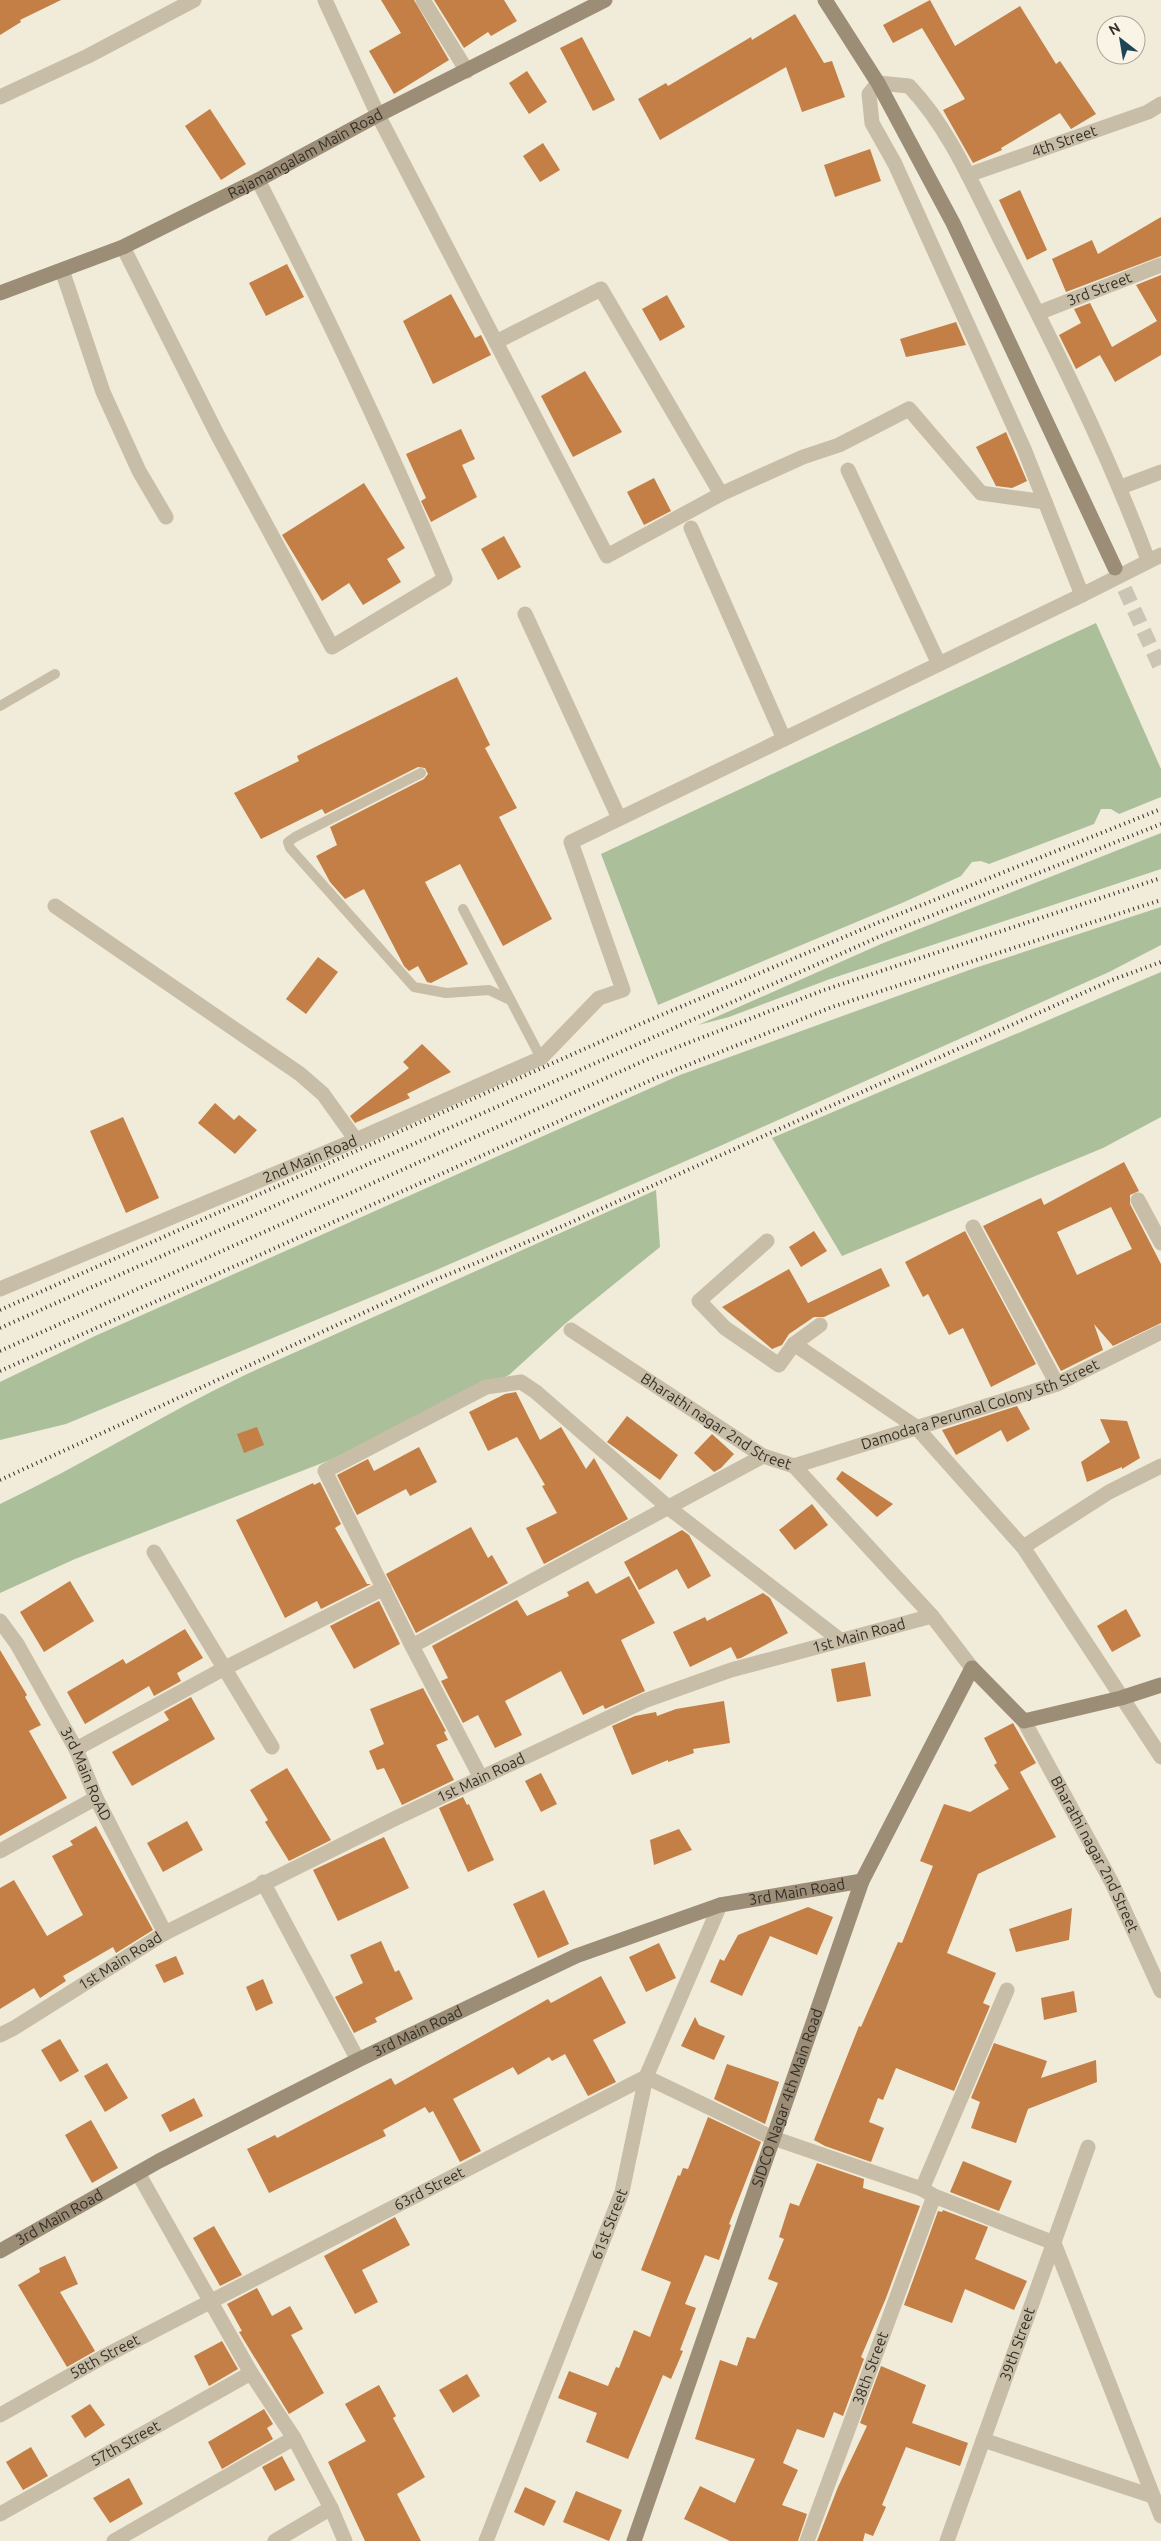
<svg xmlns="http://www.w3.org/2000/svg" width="1161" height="2541" viewBox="0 0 1161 2541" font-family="Ubuntu,sans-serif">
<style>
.green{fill:#abbf9a}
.building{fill:#c37f45;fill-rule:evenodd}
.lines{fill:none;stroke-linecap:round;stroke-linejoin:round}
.secondary-tunnel{stroke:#cbc5b5;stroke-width:15;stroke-dasharray:15 8;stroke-linecap:butt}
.lane{stroke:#c8bda6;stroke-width:10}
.street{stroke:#c8bda6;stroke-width:15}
.secondary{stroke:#9c8d77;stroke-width:15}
.rail{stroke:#342e27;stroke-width:4;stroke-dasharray:1 4;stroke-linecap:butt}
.labels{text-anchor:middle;stroke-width:4.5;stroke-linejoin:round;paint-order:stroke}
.street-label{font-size:15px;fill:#342e27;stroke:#f9f4e6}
</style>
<rect width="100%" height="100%" fill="#f1ebd9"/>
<g class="green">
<path d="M 1096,623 L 1161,769 L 1161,797 L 1119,814 L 1111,809 L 1101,809 L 1094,824 L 989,864 L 981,861 L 972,862 L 961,876 L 902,903 L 658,1005 L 601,854 Z"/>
<path d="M 1161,833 L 1161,869 L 830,979 L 729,1017 L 698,1025 L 881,944 Z"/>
<path d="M 1161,907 L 1161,945 L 1109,972 L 720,1146 L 434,1271 L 66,1424 L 0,1440 L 0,1382 L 95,1336 L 680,1075 L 972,969 Z"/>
<path d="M 1161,972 L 1161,1117 L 1103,1148 L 842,1256 L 772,1138 Z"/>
<path d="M 656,1190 L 660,1247 L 566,1323 L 509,1375 L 330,1460 L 75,1559 L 0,1593 L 0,1504 C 85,1464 163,1414 247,1374 Z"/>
</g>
<g class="building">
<path d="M 0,0 L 61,0 L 20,20 L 21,22 L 0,35 Z"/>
<path d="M 381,0 L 414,0 L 449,60 L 394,94 L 369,51 L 401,33 Z"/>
<path d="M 434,0 L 504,0 L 517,21 L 491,36 L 488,32 L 464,48 Z"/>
<path d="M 930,0 L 955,46 L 1020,6 L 1056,64 L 1060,61 L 1096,114 L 1071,129 L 1060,113 L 1001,148 L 1002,150 L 973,163 L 943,110 L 965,99 L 922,28 L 893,43 L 883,25 Z"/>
<path d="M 795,14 L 824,63 L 832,61 L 845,97 L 802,112 L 786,67 L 660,140 L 638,99 L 666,83 L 668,86 L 751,37 L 752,40 Z"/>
<path d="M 582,37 L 615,100 L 593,111 L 560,48 Z"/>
<path d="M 527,71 L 547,102 L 529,114 L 509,83 Z"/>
<path d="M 210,109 L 246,164 L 221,180 L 185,126 Z"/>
<path d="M 543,143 L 560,170 L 540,182 L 523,156 Z"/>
<path d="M 870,149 L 881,181 L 835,197 L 824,165 Z"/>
<path d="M 1020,190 L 1047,250 L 1027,260 L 999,200 Z"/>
<path d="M 1161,217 L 1161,256 L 1066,292 L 1052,259 L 1092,240 L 1098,254 Z"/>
<path d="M 287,264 L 304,297 L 266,316 L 249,283 Z"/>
<path d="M 1161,275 L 1161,355 L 1115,382 L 1100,355 L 1076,369 L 1059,335 L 1081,323 L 1074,309 L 1090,303 L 1112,347 L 1157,321 L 1136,285 Z"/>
<path d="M 451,294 L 475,338 L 481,335 L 491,355 L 433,384 L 403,321 Z"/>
<path d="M 667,295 L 685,327 L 660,341 L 642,309 Z"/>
<path d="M 956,322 L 966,345 L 906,357 L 900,339 Z"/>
<path d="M 585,371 L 622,432 L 573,457 L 541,396 Z"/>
<path d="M 461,429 L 475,459 L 462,465 L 477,497 L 431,522 L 421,501 L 426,498 L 406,454 Z"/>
<path d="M 1006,432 L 1027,481 L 1012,488 L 996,486 L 976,447 Z"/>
<path d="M 654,478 L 671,511 L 644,525 L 627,492 Z"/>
<path d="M 364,483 L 405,548 L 387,559 L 401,582 L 363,605 L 349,583 L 322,601 L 282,535 Z"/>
<path d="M 504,536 L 521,567 L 498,580 L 481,549 Z"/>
<path d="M 457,677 L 490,745 L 485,748 L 517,808 L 499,817 L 552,919 L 503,946 L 460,864 L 425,882 L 468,964 L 431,983 L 427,982 L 418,966 L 409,971 L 404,966 L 364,889 L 345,899 L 330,882 L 316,856 L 337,845 L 330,827 L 424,779 L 428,774 L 425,768 L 418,767 L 325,814 L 322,809 L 261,839 L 234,793 L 299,761 L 297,756 Z"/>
<path d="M 318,957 L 338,972 L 306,1014 L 286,999 Z"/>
<path d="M 422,1044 L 451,1072 L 407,1094 L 410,1098 L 355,1123 L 350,1116 L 409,1068 L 403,1062 Z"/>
<path d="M 215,1103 L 234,1120 L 239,1115 L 257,1130 L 235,1154 L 198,1123 Z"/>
<path d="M 123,1117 L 159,1198 L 126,1213 L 90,1131 Z"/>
<path d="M 1124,1162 L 1139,1191 L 1130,1195 L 1130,1204 L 1161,1264 L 1161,1323 L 1113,1346 L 1094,1324 L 1103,1350 L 1061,1371 L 983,1226 L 1041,1198 L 1044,1205 ZM 1111,1207 L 1132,1249 L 1077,1275 L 1057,1232 Z"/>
<path d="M 814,1231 L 827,1251 L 801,1267 L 789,1247 Z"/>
<path d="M 965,1231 L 1036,1364 L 991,1387 L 963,1328 L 949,1335 L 928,1294 L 923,1297 L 905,1262 Z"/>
<path d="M 881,1268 L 890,1286 L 824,1317 L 814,1317 L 789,1334 L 782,1345 L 772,1349 L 722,1307 L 789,1269 L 808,1303 Z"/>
<path d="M 516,1392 L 540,1440 L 561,1427 L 586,1469 L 594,1458 L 628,1519 L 544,1564 L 526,1528 L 557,1513 L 542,1486 L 545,1485 L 517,1437 L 488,1451 L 469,1412 L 505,1394 Z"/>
<path d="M 1017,1406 L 1030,1429 L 1007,1442 L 1001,1430 L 956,1455 L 942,1430 Z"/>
<path d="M 627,1416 L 678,1455 L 660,1480 L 607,1442 Z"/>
<path d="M 1100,1419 L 1127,1421 L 1140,1458 L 1122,1469 L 1122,1467 L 1087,1482 L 1081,1462 L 1110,1442 Z"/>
<path d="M 257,1427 L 264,1445 L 244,1453 L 237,1434 Z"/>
<path d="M 712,1434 L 734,1454 L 721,1468 L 714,1472 L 694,1453 Z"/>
<path d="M 419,1447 L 437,1482 L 410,1496 L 406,1489 L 357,1515 L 337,1475 L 368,1459 L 374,1471 Z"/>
<path d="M 842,1471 L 893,1504 L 877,1517 L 836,1479 Z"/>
<path d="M 320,1482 L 341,1524 L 335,1528 L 367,1584 L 371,1584 L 321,1609 L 317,1601 L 285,1618 L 236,1520 L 313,1483 L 314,1485 Z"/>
<path d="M 812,1504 L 828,1525 L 795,1550 L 779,1530 Z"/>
<path d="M 471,1527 L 488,1558 L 492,1555 L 508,1583 L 416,1633 L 386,1574 Z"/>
<path d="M 682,1530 L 689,1535 L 711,1576 L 688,1589 L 677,1569 L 639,1590 L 624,1562 Z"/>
<path d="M 629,1576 L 655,1623 L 621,1640 L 645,1691 L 605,1709 L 603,1705 L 583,1715 L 561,1671 L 505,1701 L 522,1735 L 495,1748 L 478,1715 L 463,1723 L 441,1681 L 448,1678 L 432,1646 L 517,1600 L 527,1616 L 569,1596 L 567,1592 L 588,1581 L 596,1594 Z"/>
<path d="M 70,1581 L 94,1621 L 44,1652 L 20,1612 Z"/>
<path d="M 763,1593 L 770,1598 L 788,1633 L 741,1658 L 737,1659 L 731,1647 L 690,1667 L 673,1632 L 705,1617 L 707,1621 Z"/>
<path d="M 379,1601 L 400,1644 L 354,1669 L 330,1626 Z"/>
<path d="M 1126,1609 L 1141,1636 L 1112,1652 L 1097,1626 Z"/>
<path d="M 185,1629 L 203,1658 L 177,1673 L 181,1681 L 154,1696 L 149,1686 L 85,1724 L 67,1692 L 123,1659 L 126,1664 Z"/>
<path d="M 0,1650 L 27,1695 L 25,1697 L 41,1725 L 29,1731 L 67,1798 L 0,1836 Z"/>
<path d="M 865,1662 L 871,1696 L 837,1702 L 831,1669 Z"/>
<path d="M 423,1688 L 446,1731 L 444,1732 L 448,1740 L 436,1745 L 454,1780 L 402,1805 L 384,1768 L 377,1770 L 369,1751 L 384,1744 L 370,1709 Z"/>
<path d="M 191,1697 L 215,1739 L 132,1786 L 112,1752 L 169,1720 L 164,1712 Z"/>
<path d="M 724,1701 L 730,1743 L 693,1749 L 694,1753 L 668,1762 L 668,1760 L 632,1775 L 612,1726 L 635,1716 L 656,1712 L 657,1716 L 676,1709 Z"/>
<path d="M 1013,1723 L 1036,1763 L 1020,1772 L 1056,1837 L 978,1874 L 947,1953 L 996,1973 L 983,2003 L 990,2006 L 954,2091 L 896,2068 L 883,2100 L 878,2098 L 869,2122 L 884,2128 L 871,2162 L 825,2146 L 814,2140 L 859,2026 L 861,2027 L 898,1942 L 902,1943 L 933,1866 L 920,1861 L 944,1804 L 970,1812 L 1009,1789 L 994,1765 L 997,1763 L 984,1738 Z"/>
<path d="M 287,1768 L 331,1840 L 289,1861 L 265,1822 L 268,1820 L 250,1790 Z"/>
<path d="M 541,1773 L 557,1804 L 541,1812 L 525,1781 Z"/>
<path d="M 463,1797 L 467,1805 L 469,1804 L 494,1860 L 468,1872 L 439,1808 Z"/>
<path d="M 187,1821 L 203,1850 L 163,1872 L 147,1843 Z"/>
<path d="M 96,1826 L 153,1930 L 116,1953 L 113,1947 L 63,1976 L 66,1981 L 40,1998 L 34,1988 L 0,2009 L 0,1888 L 14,1880 L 47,1936 L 83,1915 L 52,1856 L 73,1845 L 70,1841 Z"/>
<path d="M 679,1829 L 692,1850 L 654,1865 L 650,1840 Z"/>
<path d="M 384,1837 L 409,1888 L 338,1921 L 313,1870 Z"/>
<path d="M 544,1890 L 569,1944 L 538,1958 L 513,1904 Z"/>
<path d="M 808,1907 L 833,1917 L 817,1955 L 770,1936 L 742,1996 L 710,1982 L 720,1959 L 724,1961 L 738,1935 Z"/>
<path d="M 1072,1908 L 1069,1940 L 1016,1952 L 1009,1929 Z"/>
<path d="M 381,1941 L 395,1972 L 399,1970 L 413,1999 L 375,2018 L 377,2022 L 354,2033 L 335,1997 L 363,1983 L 350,1955 Z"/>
<path d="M 659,1943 L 676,1978 L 646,1992 L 629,1957 Z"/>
<path d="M 176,1956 L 184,1974 L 164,1983 L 155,1965 Z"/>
<path d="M 601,1976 L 626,2023 L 593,2040 L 616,2082 L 588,2096 L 565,2054 L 552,2061 L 549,2057 L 518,2075 L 513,2067 L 453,2099 L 481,2151 L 460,2162 L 433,2111 L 429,2113 L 425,2107 L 383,2130 L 386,2136 L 269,2193 L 247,2149 L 275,2135 L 277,2138 L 391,2078 L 395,2085 L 548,1999 L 551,2003 Z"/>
<path d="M 263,1979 L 273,2003 L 256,2011 L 246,1987 Z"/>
<path d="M 1074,1991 L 1077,2012 L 1044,2020 L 1041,1998 Z"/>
<path d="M 695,2017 L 699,2025 L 725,2036 L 714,2060 L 681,2046 Z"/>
<path d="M 60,2039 L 79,2071 L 60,2082 L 41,2050 Z"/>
<path d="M 994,2043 L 1047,2061 L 1041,2078 L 1096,2060 L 1097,2082 L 1028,2109 L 1016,2143 L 971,2128 L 980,2102 L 971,2098 Z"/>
<path d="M 107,2063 L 128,2098 L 105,2112 L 84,2076 Z"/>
<path d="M 727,2064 L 779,2082 L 765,2124 L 714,2099 Z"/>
<path d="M 194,2098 L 203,2116 L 170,2132 L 161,2115 Z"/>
<path d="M 708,2117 L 761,2142 L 729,2224 L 731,2225 L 719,2260 L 705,2255 L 685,2304 L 696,2308 L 680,2350 L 683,2351 L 671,2379 L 663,2375 L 628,2459 L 586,2442 L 597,2413 L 558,2398 L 569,2371 L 608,2386 L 616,2367 L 619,2368 L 634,2330 L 650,2337 L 671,2282 L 641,2270 L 678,2175 L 680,2176 L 683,2168 L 688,2169 Z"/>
<path d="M 91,2120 L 118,2168 L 92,2183 L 65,2135 Z"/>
<path d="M 963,2161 L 1012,2181 L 999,2211 L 950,2192 Z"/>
<path d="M 817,2163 L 864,2179 L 863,2188 L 920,2206 L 886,2298 L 861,2357 L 864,2359 L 843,2416 L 834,2412 L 824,2438 L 797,2429 L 783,2463 L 798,2470 L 782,2505 L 807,2514 L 798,2541 L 730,2541 L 684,2519 L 700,2486 L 735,2503 L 755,2459 L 695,2439 L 720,2360 L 737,2366 L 747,2337 L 755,2339 L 778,2283 L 768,2279 L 784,2239 L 779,2237 L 790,2203 L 799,2206 Z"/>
<path d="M 943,2210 L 988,2227 L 975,2259 L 1027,2281 L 1014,2310 L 965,2289 L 952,2323 L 904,2305 L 938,2211 L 942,2212 Z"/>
<path d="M 395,2217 L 410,2245 L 362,2270 L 378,2302 L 355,2314 L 324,2256 Z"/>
<path d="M 214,2226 L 242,2275 L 220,2286 L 193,2238 Z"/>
<path d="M 65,2256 L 78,2284 L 60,2292 L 95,2351 L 67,2367 L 18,2285 L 40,2272 L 39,2268 Z"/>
<path d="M 257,2288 L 272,2316 L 290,2306 L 303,2329 L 291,2335 L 324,2393 L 289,2414 L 239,2332 L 242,2331 L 227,2304 Z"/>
<path d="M 222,2341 L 238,2369 L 209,2386 L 194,2356 Z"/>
<path d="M 881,2366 L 926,2385 L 912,2423 L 968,2443 L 960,2466 L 906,2447 L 882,2505 L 886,2507 L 873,2536 L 865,2533 L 863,2541 L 817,2541 L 838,2487 L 867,2426 L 860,2423 Z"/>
<path d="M 467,2374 L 480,2396 L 453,2413 L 439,2390 Z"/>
<path d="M 379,2385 L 396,2416 L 393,2418 L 425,2477 L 397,2494 L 421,2541 L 365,2541 L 328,2462 L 366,2441 L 345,2404 Z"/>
<path d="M 90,2404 L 105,2425 L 85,2438 L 71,2416 Z"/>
<path d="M 264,2409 L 273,2424 L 267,2428 L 273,2439 L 222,2469 L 208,2442 Z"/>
<path d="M 31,2447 L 48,2476 L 23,2490 L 6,2462 Z"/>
<path d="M 282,2456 L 295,2480 L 275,2491 L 262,2467 Z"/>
<path d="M 129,2478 L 143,2504 L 110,2523 L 93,2498 Z"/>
<path d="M 525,2487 L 556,2501 L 544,2526 L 514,2512 Z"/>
<path d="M 576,2491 L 622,2510 L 609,2541 L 563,2522 Z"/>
</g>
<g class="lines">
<path class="secondary-tunnel" d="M 1115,568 L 1161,669"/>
<g class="lane">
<path d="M 0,706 L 55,674"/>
<path d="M 421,773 L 295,837 L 288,842 L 290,848 L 414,987 L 446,993 L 489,990 L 510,1000"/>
<path d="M 463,909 L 541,1058"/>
</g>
<g class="street">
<path d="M 325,0 L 378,115 L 607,556 L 721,494 L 803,457 L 839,445 L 909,409 L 981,493 L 1045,502"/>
<path d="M 423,0 L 467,71"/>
<path d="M 0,97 L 88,56 L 194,0"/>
<path id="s1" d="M 968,175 L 1148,112 L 1161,104"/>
<path d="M 123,247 L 217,434 L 332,647 L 445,579 C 388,443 325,311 258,180"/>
<path d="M 62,270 L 103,392 L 139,471 L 166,517"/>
<path id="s2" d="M 1038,313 L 1161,265"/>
<path d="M 496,342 L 601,289 L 721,494"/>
<path d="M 848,470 L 939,664"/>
<path d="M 1121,487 L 1161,472"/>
<path d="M 691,528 L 784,739"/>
<path d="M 1082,595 L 1024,449 L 895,164 L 872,123 L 869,94 L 878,83 L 909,86 C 950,129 974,188 1001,241 C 1054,345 1107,450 1148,560"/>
<path d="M 525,614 L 619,818"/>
<path d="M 55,906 L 300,1074 L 323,1094 L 356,1140"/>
<path d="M 1138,1200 L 1161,1243"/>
<path d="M 973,1227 L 1057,1384"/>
<path d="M 767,1241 L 699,1301 L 725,1328 L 779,1365 L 794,1344 L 820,1325"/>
<path id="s3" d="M 0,1289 L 356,1140 L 541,1058 L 599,998 L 623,990 L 571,842 L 1082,595 L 1161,555"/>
<path id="s4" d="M 571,1330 L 763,1456 L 794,1466 L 932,1616"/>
<path d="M 794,1344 L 916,1427 L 1023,1547 L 1161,1757"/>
<path id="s5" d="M 794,1466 L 1057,1384 L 1161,1332"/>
<path d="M 1023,1547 L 1109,1492 L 1161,1466"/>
<path d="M 154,1552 L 272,1747"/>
<path id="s6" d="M 0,1621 L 17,1644 L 76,1749 L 96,1798 L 165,1933"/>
<path d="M 412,1646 L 325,1471 L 486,1387 L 521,1382 L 536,1392 L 669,1508 L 840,1640"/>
<path id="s7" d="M 1024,1721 L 1112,1883 L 1161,1991"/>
<path d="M 76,1749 L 225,1668 L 384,1588"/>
<path d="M 481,1778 L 412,1646 L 763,1456"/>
<path d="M 0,1851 L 96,1798"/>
<path d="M 263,1882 L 358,2060"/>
<path id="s8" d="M 0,2035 L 14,2028 L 165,1933 L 394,1819 L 644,1701 L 731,1670 L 932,1616 L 972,1668"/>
<path d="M 138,2173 L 251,2373 L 294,2438 L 331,2508 L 345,2541"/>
<path d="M 922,2189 L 1007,1990"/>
<path id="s9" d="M 0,2415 L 103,2357 L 646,2077 L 773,2138 L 922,2189 L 934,2196 L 1054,2243 L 1161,2516"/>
<path d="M 983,2440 L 1152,2496"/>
<path id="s10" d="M 0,2514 L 251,2373"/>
<path d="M 114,2541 L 294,2438"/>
<path d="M 275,2541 L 331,2508"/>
<path id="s11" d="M 486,2541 L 622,2192 L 646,2077 L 720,1905"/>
<path id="s12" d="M 807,2541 L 934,2196"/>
<path id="s13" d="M 947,2541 L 1088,2147"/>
</g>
<g class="secondary">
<path d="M 825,0 L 878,83 L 953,223 L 1115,568"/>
<path id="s14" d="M 0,293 L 123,247 L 258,180 L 378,115 L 605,0"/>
<path id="s15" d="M 0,2251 L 159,2161 L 358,2060 L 576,1956 L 720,1905 L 862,1881"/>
<path id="s16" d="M 634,2541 L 862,1881 L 972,1668 L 1024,1721 L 1121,1698 L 1161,1685"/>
</g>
<g class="rail">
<path d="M 0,1310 L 638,1025 L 877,923 L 1161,809"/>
<path d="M 0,1328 L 883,935 L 1161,824"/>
<path d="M 0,1351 L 657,1055 L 824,990 L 1161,878"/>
<path d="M 0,1371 L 658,1077 L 832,1007 L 1161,900"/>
<path d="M 0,1480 L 437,1279 L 527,1242 L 1112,980 L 1161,962"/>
</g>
</g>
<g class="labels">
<g class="street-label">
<text dy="5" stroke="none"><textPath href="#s1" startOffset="102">4th Street</textPath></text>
<text dy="5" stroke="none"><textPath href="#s14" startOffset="336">Rajamangalam Main Road</textPath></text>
<text dy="5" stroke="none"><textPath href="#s2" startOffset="66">3rd Street</textPath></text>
<text dy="5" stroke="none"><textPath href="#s3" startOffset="336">2nd Main Road</textPath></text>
<text dy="5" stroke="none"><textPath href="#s5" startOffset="196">Damodara Perumal Colony 5th Street</textPath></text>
<text dy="5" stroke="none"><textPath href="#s4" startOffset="172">Bharathi nagar 2nd Street</textPath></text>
<text dy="5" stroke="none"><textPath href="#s8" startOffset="951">1st Main Road</textPath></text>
<text dy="5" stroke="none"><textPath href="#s6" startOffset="176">3rd Main RoAD</textPath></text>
<text dy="5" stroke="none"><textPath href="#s8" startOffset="546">1st Main Road</textPath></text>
<text dy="5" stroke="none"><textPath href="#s7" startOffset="151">Bharathi nagar 2nd Street</textPath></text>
<text dy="5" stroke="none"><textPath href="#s15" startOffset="878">3rd Main Road</textPath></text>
<text dy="5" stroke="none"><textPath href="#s8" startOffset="141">1st Main Road</textPath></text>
<text dy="5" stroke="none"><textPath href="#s15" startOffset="472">3rd Main Road</textPath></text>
<text dy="5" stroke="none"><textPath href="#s16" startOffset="469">SIDCO Nagar 4th Main Road</textPath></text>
<text dy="5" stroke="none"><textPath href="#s9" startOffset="485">63rd Street</textPath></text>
<text dy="5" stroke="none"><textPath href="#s15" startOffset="68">3rd Main Road</textPath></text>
<text dy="5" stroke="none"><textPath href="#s11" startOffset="340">61st Street</textPath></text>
<text dy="5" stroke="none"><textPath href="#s13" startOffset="209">39th Street</textPath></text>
<text dy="5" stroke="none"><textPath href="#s9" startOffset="120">58th Street</textPath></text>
<text dy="5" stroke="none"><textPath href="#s12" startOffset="184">38th Street</textPath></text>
<text dy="5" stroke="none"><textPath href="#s10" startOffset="144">57th Street</textPath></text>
</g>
</g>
<g transform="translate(1121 40) rotate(329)"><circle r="24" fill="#f9f4e6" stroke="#aaa59a"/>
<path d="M0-4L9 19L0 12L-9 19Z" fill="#1d4555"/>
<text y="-8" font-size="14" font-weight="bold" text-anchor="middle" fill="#342e27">N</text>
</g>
</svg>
